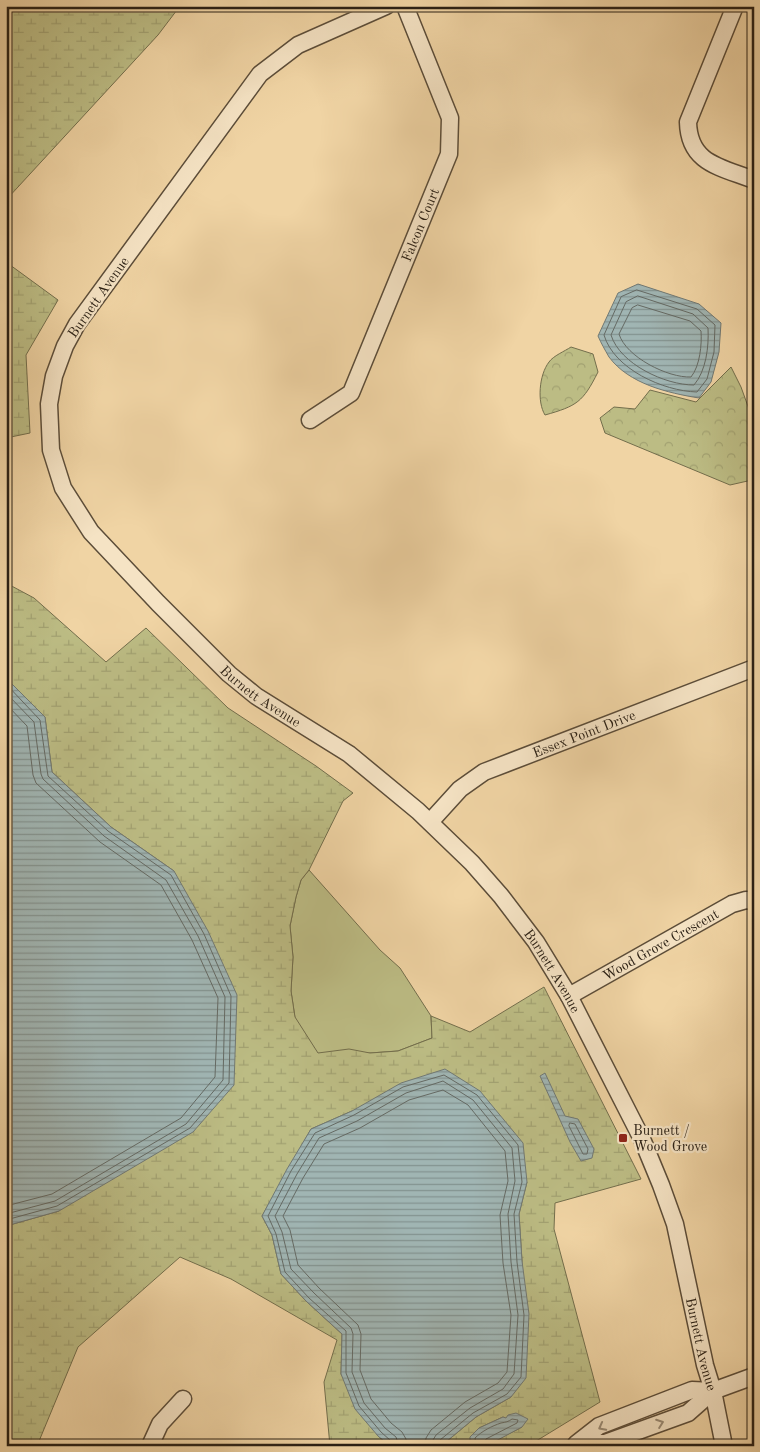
<svg xmlns="http://www.w3.org/2000/svg" width="760" height="1452" viewBox="0 0 760 1452" font-family="'Old Standard TT',serif">
<style>
.green{fill:#bcbc84;stroke:#736e4c}
.forest{fill:url(#forest-crowns);stroke:#736e4c}
.wetland{fill:url(#wetland-marsh);stroke:#736e4c}
.water{fill:url(#water-rules);stroke:#717974}
.lines{fill:none;stroke-linecap:round;stroke-linejoin:round}
.shore{stroke:#656a64;stroke-width:1}
.minor-casing{stroke:#5c4d39;stroke-width:19}
.minor{stroke:#f5e3c4;stroke-width:16}
.oneway{stroke:#9a8b75}
.poi-dot{fill:#8f2418;stroke:#f5e3c4;stroke-width:2}
.labels{text-anchor:middle;stroke-width:4.5;stroke-linejoin:round;paint-order:stroke}
.street-label{font-size:14px;fill:#2a2015;stroke:#f5e3c4}
.poi-label{font-size:14px;fill:#2a2015;stroke:#f5e3c4;text-anchor:start}
</style>
<defs>
<pattern id="forest-crowns" width="20" height="18" patternUnits="userSpaceOnUse" patternTransform="scale(1.25)"><rect width="20" height="18" fill="#bcbc84"/><path d="M2 6a3 3 0 1 1 6 0M12 15a3 3 0 1 1 6 0" fill="none" stroke="#a2a171"/></pattern>
<pattern id="wetland-marsh" width="20" height="14" patternUnits="userSpaceOnUse" patternTransform="scale(1.25)"><rect width="20" height="14" fill="#bcbc84"/><path d="M1 5h8M5 5V1M11 12h8M15 12V8" fill="none" stroke="#a2a171"/></pattern>
<pattern id="water-rules" width="6" height="5" patternUnits="userSpaceOnUse" patternTransform="scale(1.25)"><rect width="6" height="5" fill="#a0b5b3"/><path d="M0 2.5h6" fill="none" stroke="#839390"/></pattern>
</defs>
<rect width="100%" height="100%" fill="#f0d4a4"/>
<filter id="stains"><feTurbulence type="fractalNoise" baseFrequency=".004" numOctaves="4"/><feColorMatrix values="0 0 0 0 .2 0 0 0 0 .09 0 0 0 0 .02 0 0 0 .5 -.17"/></filter>
<radialGradient id="worn" r=".72"><stop offset=".6" stop-color="#630" stop-opacity="0"/><stop offset="1" stop-color="#630" stop-opacity=".3"/></radialGradient>
<path class="green" d="M 309,870 L 380,950 L 400,968 L 431,1016 L 432,1038 L 398,1051 L 370,1053 L 318,1054 L 295,1018 L 291,991 L 293,957 L 290,926 L 296,897 L 301,880 Z"/>
<g class="forest">
<path d="M 571,347 L 593,354 L 598,372 C 583,402 577,406 545,415 C 537,402 539,375 549,362 C 553,356 565,351 571,347 Z"/>
<path d="M 731,367 L 741,387 L 754,423 L 754,476 L 752,480 L 730,485 L 605,433 L 600,418 L 614,407 L 635,409 L 650,390 L 696,402 Z"/>
</g>
<g class="wetland">
<path d="M 6,6 L 180,6 L 158,35 L 6,200 Z"/>
<path d="M 6,262 L 58,300 L 26,355 L 30,433 L 6,438 Z"/>
<path d="M 6,583 L 34,598 L 106,662 L 146,628 L 228,708 L 316,766 L 353,793 L 343,801 L 309,870 L 301,880 L 296,897 L 290,926 L 293,957 L 291,991 L 295,1017 L 318,1053 L 349,1049 L 370,1053 L 398,1051 L 432,1038 L 431,1016 L 470,1032 L 544,987 L 641,1179 L 555,1203 L 554,1229 L 600,1402 L 528,1446 L 485,1446 L 522,1427 L 503,1417 L 479,1428 L 473,1445 L 478,1446 L 441,1446 L 476,1417 L 511,1397 L 522,1261 L 519,1214 L 527,1182 L 352,1111 L 311,1129 L 262,1216 L 272,1235 L 281,1274 L 306,1301 L 342,1334 L 341,1374 L 378,1436 L 390,1446 L 330,1446 L 324,1382 L 337,1340 L 231,1279 L 180,1257 L 78,1347 L 37,1446 L 6,1446 L 6,1226 L 59,1211 L 174,871 L 111,827 L 52,772 L 45,717 L 6,678 Z"/>
</g>
<g class="water">
<path d="M 638,284 L 699,304 L 721,323 L 719,352 L 711,382 L 699,398 C 668,393 629,384 609,357 C 605,350 601,343 598,336 L 618,293 Z"/>
<path d="M 6,678 L 45,717 L 52,772 L 111,827 L 174,871 L 208,931 L 237,995 L 234,1085 L 193,1132 L 59,1211 L 6,1226 Z"/>
<path d="M 445,1069 L 480,1091 L 523,1143 L 527,1182 L 519,1214 L 522,1261 L 529,1314 L 526,1378 L 511,1397 L 476,1417 L 441,1446 L 390,1446 L 378,1436 L 355,1409 L 341,1374 L 342,1334 L 306,1301 L 281,1274 L 272,1235 L 262,1216 L 287,1169 L 311,1129 L 352,1111 L 401,1083 Z"/>
<path d="M 545,1073 L 565,1116 L 578,1119 L 594,1149 L 592,1158 L 581,1161 L 570,1142 L 540,1076 Z"/>
<path d="M 516,1413 L 528,1419 L 522,1427 L 494,1442 L 485,1446 L 473,1445 L 470,1443 L 470,1437 L 479,1428 L 503,1417 L 506,1418 L 508,1415 Z"/>
</g>
<g class="lines">
<g class="shore">
<path d="M 637,290 L 697,309 L 715,325 L 714,352 L 707,379 L 697,392 C 663,391 614,369 604,335 L 621,297 Z"/>
<path d="M 638,296 L 693,314 L 708,328 C 709,347 706,371 694,385 C 665,385 620,364 611,335 L 626,302 Z"/>
<path d="M 638,305 L 690,321 L 701,331 C 702,344 700,366 691,377 C 668,378 626,357 619,334 L 632,308 Z"/>
<path d="M 6,684 L 40,720 L 48,776 L 108,831 L 171,875 L 204,934 L 231,996 L 229,1083 L 190,1128 L 57,1206 L 6,1220"/>
<path d="M 6,693 L 34,722 L 41,774 L 43,779 L 104,836 L 166,880 L 198,936 L 225,997 L 223,1080 L 186,1124 L 55,1201 L 6,1214"/>
<path d="M 6,704 L 27,726 L 33,775 L 36,783 L 100,842 L 161,885 L 192,940 L 218,998 L 215,1077 L 181,1118 L 52,1194 L 6,1206"/>
<path d="M 570,1123 L 575,1124 L 588,1149 L 587,1154 L 583,1154 L 569,1126 Z"/>
<path d="M 393,1446 L 391,1441 L 381,1432 L 359,1406 L 346,1373 L 346,1331 L 309,1298 L 285,1272 L 276,1234 L 268,1216 L 291,1171 L 315,1133 L 354,1115 L 403,1087 L 444,1075 L 477,1095 L 518,1145 L 522,1182 L 514,1214 L 517,1262 L 524,1315 L 521,1377 L 507,1394 L 473,1413 L 440,1440 L 438,1446"/>
<path d="M 399,1446 L 396,1437 L 385,1428 L 364,1403 L 352,1372 L 353,1334 L 351,1328 L 314,1293 L 291,1269 L 282,1232 L 275,1216 L 297,1174 L 319,1138 L 357,1121 L 406,1093 L 443,1081 L 473,1100 L 512,1148 L 515,1181 L 508,1214 L 511,1262 L 518,1315 L 514,1374 L 503,1389 L 470,1408 L 436,1435 L 433,1440 L 432,1446"/>
<path d="M 407,1446 L 406,1439 L 402,1432 L 391,1423 L 371,1399 L 360,1370 L 361,1334 L 358,1325 L 319,1288 L 298,1265 L 290,1230 L 283,1216 L 303,1178 L 324,1144 L 360,1128 L 409,1100 L 443,1090 L 468,1105 L 505,1151 L 508,1181 L 500,1215 L 503,1263 L 511,1315 L 507,1372 L 498,1383 L 465,1402 L 431,1430 L 426,1438 L 425,1446"/>
<path d="M 476,1446 L 475,1438 C 482,1431 492,1426 501,1423 C 506,1422 508,1422 512,1419 L 518,1420 L 517,1423 L 486,1439 L 483,1446"/>
</g>
<defs>
<g id="minor">
<path id="s1" d="M 386,6 L 298,45 L 260,74 L 77,324 L 65,346 L 54,376 L 49,404 L 51,450 L 63,488 L 91,532 L 158,603 L 229,674 L 256,696 L 349,754 L 418,811 L 472,863 L 501,896 L 536,942 L 569,996 L 642,1139 L 661,1185 L 675,1224 L 705,1365 L 713,1391 L 724,1446"/>
<path d="M 735,6 L 688,122 C 689,164 721,167 754,180"/>
<path id="s2" d="M 310,420 L 351,393 L 449,154 L 450,118 L 405,6"/>
<path id="s3" d="M 430,822 L 460,789 L 484,772 L 754,668"/>
<path id="s4" d="M 569,996 L 732,904 L 746,900 L 754,901"/>
<path d="M 579,1443 L 605,1443 L 688,1413 L 713,1391 L 754,1376"/>
<path d="M 576,1444 L 599,1426 L 692,1390 L 713,1391"/>
<path d="M 150,1446 L 160,1424 L 183,1399"/>
</g>
</defs>
<use href="#minor" class="minor-casing"/>
<use href="#minor" class="minor"/>
</g>
<defs><path id="oneway-chevron" d="M-2-3.5L2.5 0L-2 3.5" fill="none" stroke-width="1.6" stroke-linecap="round" stroke-linejoin="round" transform="scale(1.25)"/></defs>
<g class="oneway">
<use href="#oneway-chevron" transform="translate(660 1423) rotate(-20)"/>
<use href="#oneway-chevron" transform="translate(602 1427) rotate(152)"/>
</g>
<rect class="poi-dot" x="618" y="1133" width="10" height="10" rx="2.5"/>
<g class="labels">
<g class="street-label">
<text dy="5" stroke="none"><textPath href="#s2" startOffset="231">Falcon Court</textPath></text>
<text transform="translate(98 297) rotate(-55)" y="5">Burnett Avenue</text>
<text dy="5" stroke="none"><textPath href="#s1" startOffset="914">Burnett Avenue</textPath></text>
<text dy="5" stroke="none"><textPath href="#s3" startOffset="181">Essex Point Drive</textPath></text>
<text dy="5" stroke="none"><textPath href="#s4" startOffset="105">Wood Grove Crescent</textPath></text>
<text dy="5" stroke="none"><textPath href="#s1" startOffset="1319">Burnett Avenue</textPath></text>
<text dy="5" stroke="none"><textPath href="#s1" startOffset="1724">Burnett Avenue</textPath></text>
</g>
<g class="poi-label">
<text x="633" y="1135">Burnett /<tspan x="633" dy="16">Wood Grove</tspan></text>
</g>
</g>
<rect width="760" height="1452" fill="none" stroke="#f0d4a4" stroke-width="25"/>
<rect x="8" y="8" width="745" height="1437" fill="none" stroke="#2a2015" stroke-width="2.5"/>
<rect x="12" y="12" width="735" height="1427" fill="none" stroke="#2a2015"/>
<rect width="100%" height="100%" filter="url(#stains)"/>
<rect width="100%" height="100%" fill="url(#worn)"/>
</svg>
